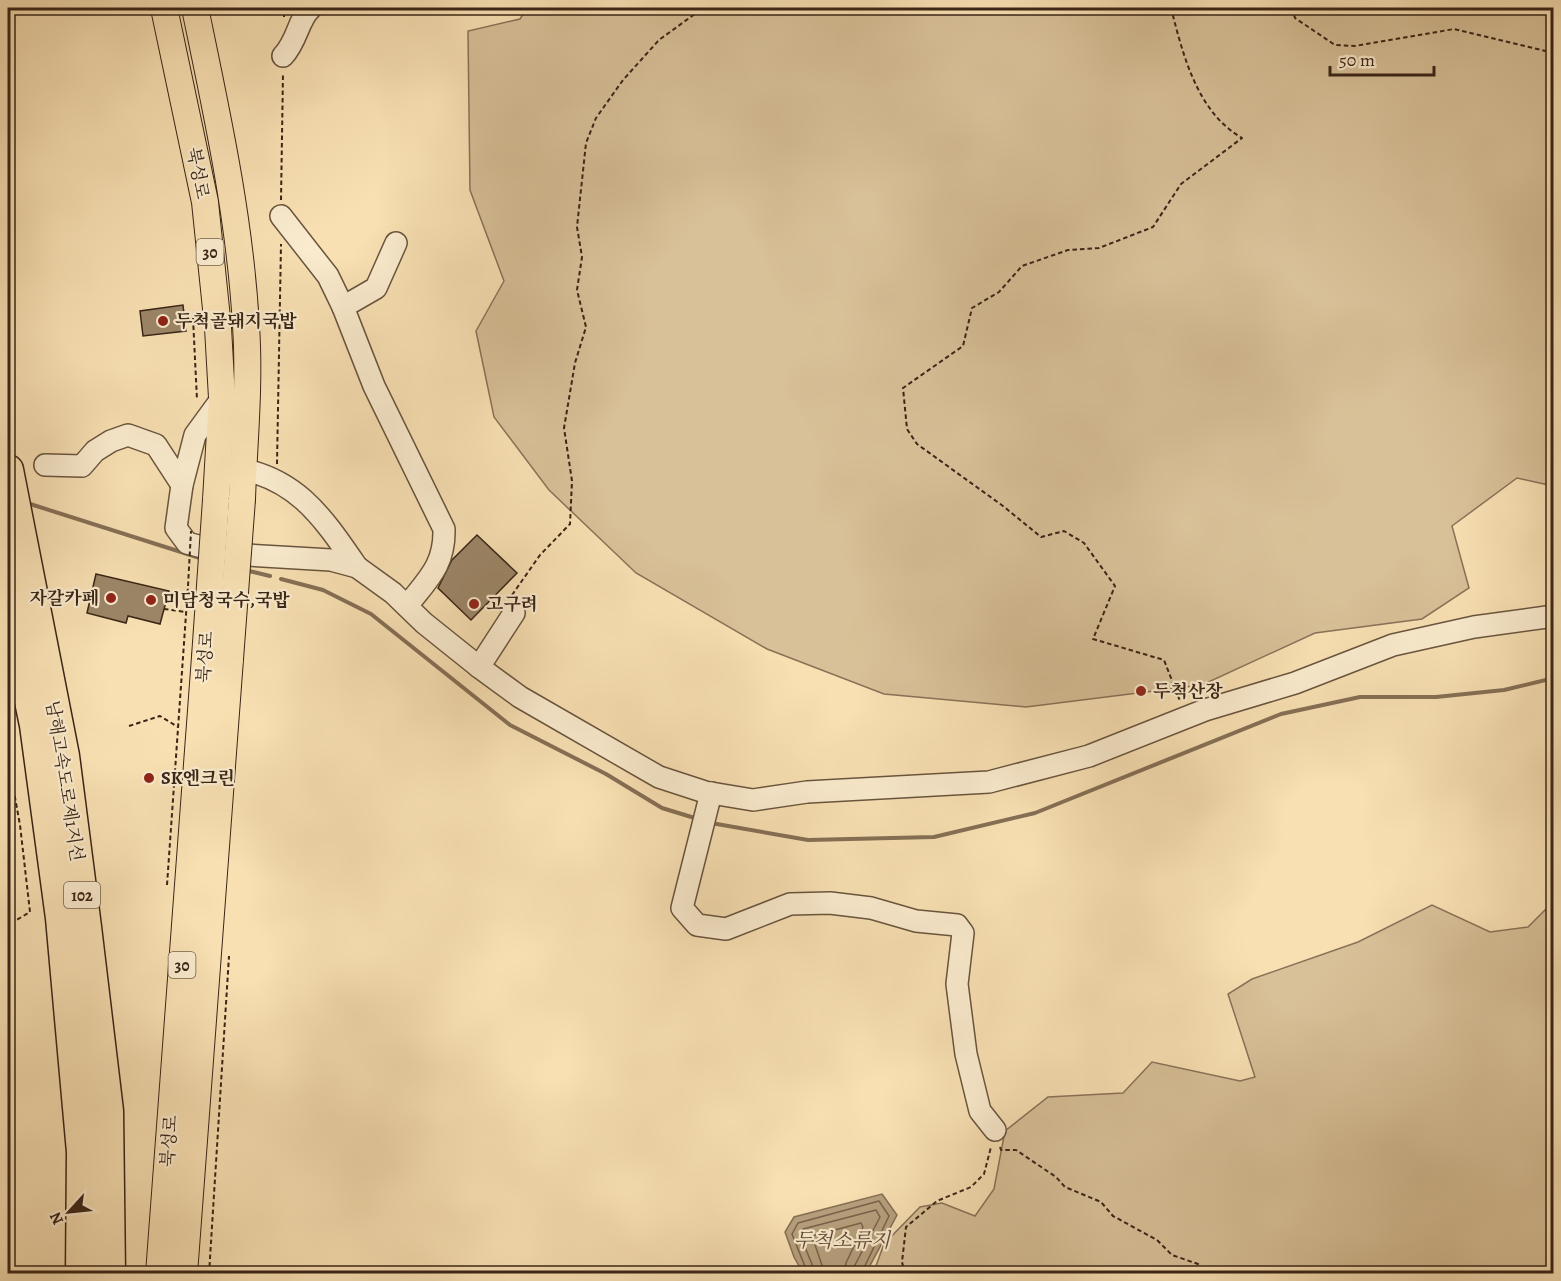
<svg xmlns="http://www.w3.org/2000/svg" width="1561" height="1281" viewBox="0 0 1561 1281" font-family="Alegreya,'Noto Serif KR',serif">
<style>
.green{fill:#d8c098;stroke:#887258;stroke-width:1.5}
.water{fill:#b7a07e;stroke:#856f55;stroke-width:1.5}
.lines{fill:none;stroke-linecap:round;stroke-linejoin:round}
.shore{stroke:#78624a;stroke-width:1.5}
.stream{stroke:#856f55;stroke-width:4}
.building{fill:#9c8668;stroke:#392517;stroke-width:1.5}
.minor-casing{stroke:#69543e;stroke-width:24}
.major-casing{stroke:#392517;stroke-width:28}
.highway-casing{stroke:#392517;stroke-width:33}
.path{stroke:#392517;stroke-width:2;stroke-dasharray:4.5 3;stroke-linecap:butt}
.minor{stroke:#faebce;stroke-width:21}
.major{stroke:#f8e0b3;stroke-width:26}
.highway{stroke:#f8e0b3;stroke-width:30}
.major-bridge-casing{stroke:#392517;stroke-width:28;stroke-linecap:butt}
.path-bridge{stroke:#392517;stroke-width:2;stroke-dasharray:4.5 3;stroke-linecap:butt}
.major-bridge{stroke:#f8e0b3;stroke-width:26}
.poi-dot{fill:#8f2418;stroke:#faebce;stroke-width:2}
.labels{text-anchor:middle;stroke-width:4.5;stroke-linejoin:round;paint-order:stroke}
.shield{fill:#faebce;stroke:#73604e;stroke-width:1.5}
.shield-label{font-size:16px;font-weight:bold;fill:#392517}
.street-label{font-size:18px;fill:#392517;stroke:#faebce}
.poi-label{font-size:18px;font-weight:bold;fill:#392517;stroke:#faebce;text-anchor:start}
.water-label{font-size:20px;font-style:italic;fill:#5f4a36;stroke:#faebce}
</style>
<rect width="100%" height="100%" fill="#f8e0b3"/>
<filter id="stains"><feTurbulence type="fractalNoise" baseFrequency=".00333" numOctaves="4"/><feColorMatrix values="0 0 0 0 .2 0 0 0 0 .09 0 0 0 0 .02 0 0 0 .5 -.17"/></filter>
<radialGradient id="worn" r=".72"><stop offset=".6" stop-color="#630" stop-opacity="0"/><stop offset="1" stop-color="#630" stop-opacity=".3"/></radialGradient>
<g class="green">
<path d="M 527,8 L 1553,8 L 1553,486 L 1517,478 L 1452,526 L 1469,588 L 1422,619 L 1315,633 L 1202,685 L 1026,707 L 884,694 L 767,649 L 636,573 L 549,490 L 494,417 L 476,331 L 504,281 L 470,190 L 468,31 L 520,19 Z"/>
<path d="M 1553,902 L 1553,1273 L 873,1274 L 884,1244 L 920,1207 L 942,1203 L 975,1216 L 994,1189 L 1005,1131 L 1048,1097 L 1123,1093 L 1152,1062 L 1240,1081 L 1255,1077 L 1228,994 L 1252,979 L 1358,942 L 1432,905 L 1490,932 L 1528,927 Z"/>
</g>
<path class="water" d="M 882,1194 L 897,1215 L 866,1273 L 803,1273 L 794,1257 L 785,1232 L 794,1217 Z"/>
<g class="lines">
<g class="shore">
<path d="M 808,1274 L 792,1234 L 798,1223 L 879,1201 L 889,1216 L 861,1274"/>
<path d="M 816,1274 L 800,1235 L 803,1229 L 876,1210 L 880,1217 L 855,1265 L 853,1274"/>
<path d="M 825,1274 L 812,1236 L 861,1223 L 863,1227 L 846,1263 L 844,1274"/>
</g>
<g class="stream">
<path d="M 27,503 L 203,559"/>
<path d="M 245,570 L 270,576"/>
<path d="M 281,579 L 323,590 L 371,614 L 510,725 L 606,774 L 662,808 L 698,819"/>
<path d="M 711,823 L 808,840 L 934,837 L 1035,813 L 1281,714 L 1360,697 L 1436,697 L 1504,690 L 1554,678"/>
</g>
</g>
<g class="building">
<path d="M 183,305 L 186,331 L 143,336 L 140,311 Z"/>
<path d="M 477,535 L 517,573 L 471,620 L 438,588 L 452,560 Z"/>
<path d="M 96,574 L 169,591 L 160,624 L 128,616 L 126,623 L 87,613 Z"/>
</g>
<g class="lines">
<defs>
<g id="minor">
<path d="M 283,56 C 298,40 298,19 311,8"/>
<path d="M 281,216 L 328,276 L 343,307"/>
<path d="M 396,243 L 376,288 L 343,307 L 374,386 L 444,529 C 445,565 428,579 407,606"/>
<path d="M 222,398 L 195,435 L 182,485 L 176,528 L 187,543 L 229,554 L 331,560 L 357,567 L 393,593 L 424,623 L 479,667"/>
<path d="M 45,465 L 82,466 L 95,451 L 111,441 L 128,435 L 156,445 L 182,485"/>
<path d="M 229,467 C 295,475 322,516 357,567"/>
<path d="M 514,613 L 479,667 L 520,697 L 659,777 L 705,792 L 753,800 L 807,792 L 989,782 L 1089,756 L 1205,710 L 1295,683 L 1393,645 L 1474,627 L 1554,616"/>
<path d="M 711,793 L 682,908 L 697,925 L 726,929 L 790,904 L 830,903 L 871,908 L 916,921 L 957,925 L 963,933 L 957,984 L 966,1054 L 980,1111 L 995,1130"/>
</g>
<g id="major">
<path d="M 164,8 L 205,202 L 218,328 L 222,398 L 216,500"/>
<path d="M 195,8 C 217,114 240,218 246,326 C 250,384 244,442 242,499"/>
<path d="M 159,1274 L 205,657"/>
<path d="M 184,1274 L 230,659"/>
</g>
<g id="highway">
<path d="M 8,470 L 64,756 L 86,927 L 108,1111 L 110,1274"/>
<path d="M 8,597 L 35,725 L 61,918 L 82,1152 L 81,1274"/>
</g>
</defs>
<use href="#minor" class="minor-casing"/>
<use href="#major" class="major-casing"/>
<use href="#highway" class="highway-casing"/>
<g class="path">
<path d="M 1171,8 C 1183,55 1197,112 1242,138 L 1181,184 L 1153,227 L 1099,248 L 1068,250 L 1022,266 L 999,292 L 972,308 L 963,346 L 903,388 L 907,429 L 917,444 L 1003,506 L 1041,537 L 1064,531 L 1084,543 L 1115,586 L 1093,639 L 1164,660 L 1180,701"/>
<path d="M 1292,8 L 1295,18 L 1335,45 L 1355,46 L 1454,29 L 1554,53"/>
<path d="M 284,17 L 284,8"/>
<path d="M 281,200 L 283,73"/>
<path d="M 193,318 L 197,400"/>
<path d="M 277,464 L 281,244"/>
<path d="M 512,595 L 540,555 L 570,524 L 572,481 L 564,428 L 575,363 L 586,327 L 577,290 L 582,257 L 577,227 L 586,143 L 596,118 L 623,80 L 659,40 L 703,8"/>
<path d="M 164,609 L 186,612"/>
<path d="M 129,726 L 160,716 L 178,727"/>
<path d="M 8,759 L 20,825 L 30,912 L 8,925"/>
<path d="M 167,885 L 188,586"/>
<path d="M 1000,1147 L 1001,1150 L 1016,1150 L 1056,1177 L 1065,1187 L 1101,1202 L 1113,1216 L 1157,1240 L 1172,1255 L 1198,1264 L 1208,1274"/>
<path d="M 209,1274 L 229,956"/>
<path d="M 905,1274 L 902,1262 L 906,1227 L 937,1201 L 971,1187 L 984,1174 L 991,1147"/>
</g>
<use href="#minor" class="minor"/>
<use href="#major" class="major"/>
<use href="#highway" class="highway"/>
<defs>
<g id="major-bridge">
<path d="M 205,657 L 216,500"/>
<path d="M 230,659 L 242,499"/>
</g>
</defs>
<use href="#major-bridge" class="major-bridge-casing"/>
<path class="path-bridge" d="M 188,586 L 191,531"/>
<use href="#major-bridge" class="major-bridge"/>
</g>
<g class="poi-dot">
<circle cx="163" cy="321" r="6"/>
<circle cx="111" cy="598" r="6"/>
<circle cx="151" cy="600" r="6"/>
<circle cx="474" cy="604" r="6"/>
<circle cx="1141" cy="691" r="6"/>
<circle cx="149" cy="778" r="6"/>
</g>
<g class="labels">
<g class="shield">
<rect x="196.5" y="239" width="27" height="26" rx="4.5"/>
<rect x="64" y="882" width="36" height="26" rx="4.5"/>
<rect x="168.5" y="952" width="27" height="26" rx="4.5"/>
</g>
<g class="shield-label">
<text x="210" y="258">30</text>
<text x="82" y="901">102</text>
<text x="182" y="971">30</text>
</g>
<g class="street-label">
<text transform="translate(198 173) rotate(79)" y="6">북성로</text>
<text transform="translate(205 657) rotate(-86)" y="6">북성로</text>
<text transform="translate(65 781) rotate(81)" y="6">남해고속도로제1지선</text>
<text transform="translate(169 1141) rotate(-86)" y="6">북성로</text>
</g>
<g class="poi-label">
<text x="175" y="327">두척골돼지국밥</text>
<text x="99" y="604" text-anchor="end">자갈카페</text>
<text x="163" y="606">미담청국수,국밥</text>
<text x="486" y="610">고구려</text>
<text x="1153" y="697">두척산장</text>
<text x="161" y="784">SK엔크린</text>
</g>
<g class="water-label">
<text x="842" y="1247">두척소류지</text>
</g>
</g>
<rect width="1561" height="1281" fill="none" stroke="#f8e0b3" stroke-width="30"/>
<rect x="9" y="9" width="1543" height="1263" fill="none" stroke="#392517" stroke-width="3"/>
<rect x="15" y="15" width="1531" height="1251" fill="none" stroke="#392517" stroke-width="1.5"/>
<g transform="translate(69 1212) rotate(243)" stroke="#faebce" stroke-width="4.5" paint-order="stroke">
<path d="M0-4.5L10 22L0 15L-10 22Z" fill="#392517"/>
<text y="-9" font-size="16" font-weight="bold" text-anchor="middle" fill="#392517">N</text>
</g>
<path d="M1330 66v9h104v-9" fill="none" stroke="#392517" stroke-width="3"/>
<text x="1339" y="66" font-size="18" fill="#392517" stroke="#faebce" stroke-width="4.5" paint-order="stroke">50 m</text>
<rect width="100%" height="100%" filter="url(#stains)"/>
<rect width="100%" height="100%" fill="url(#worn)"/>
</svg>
